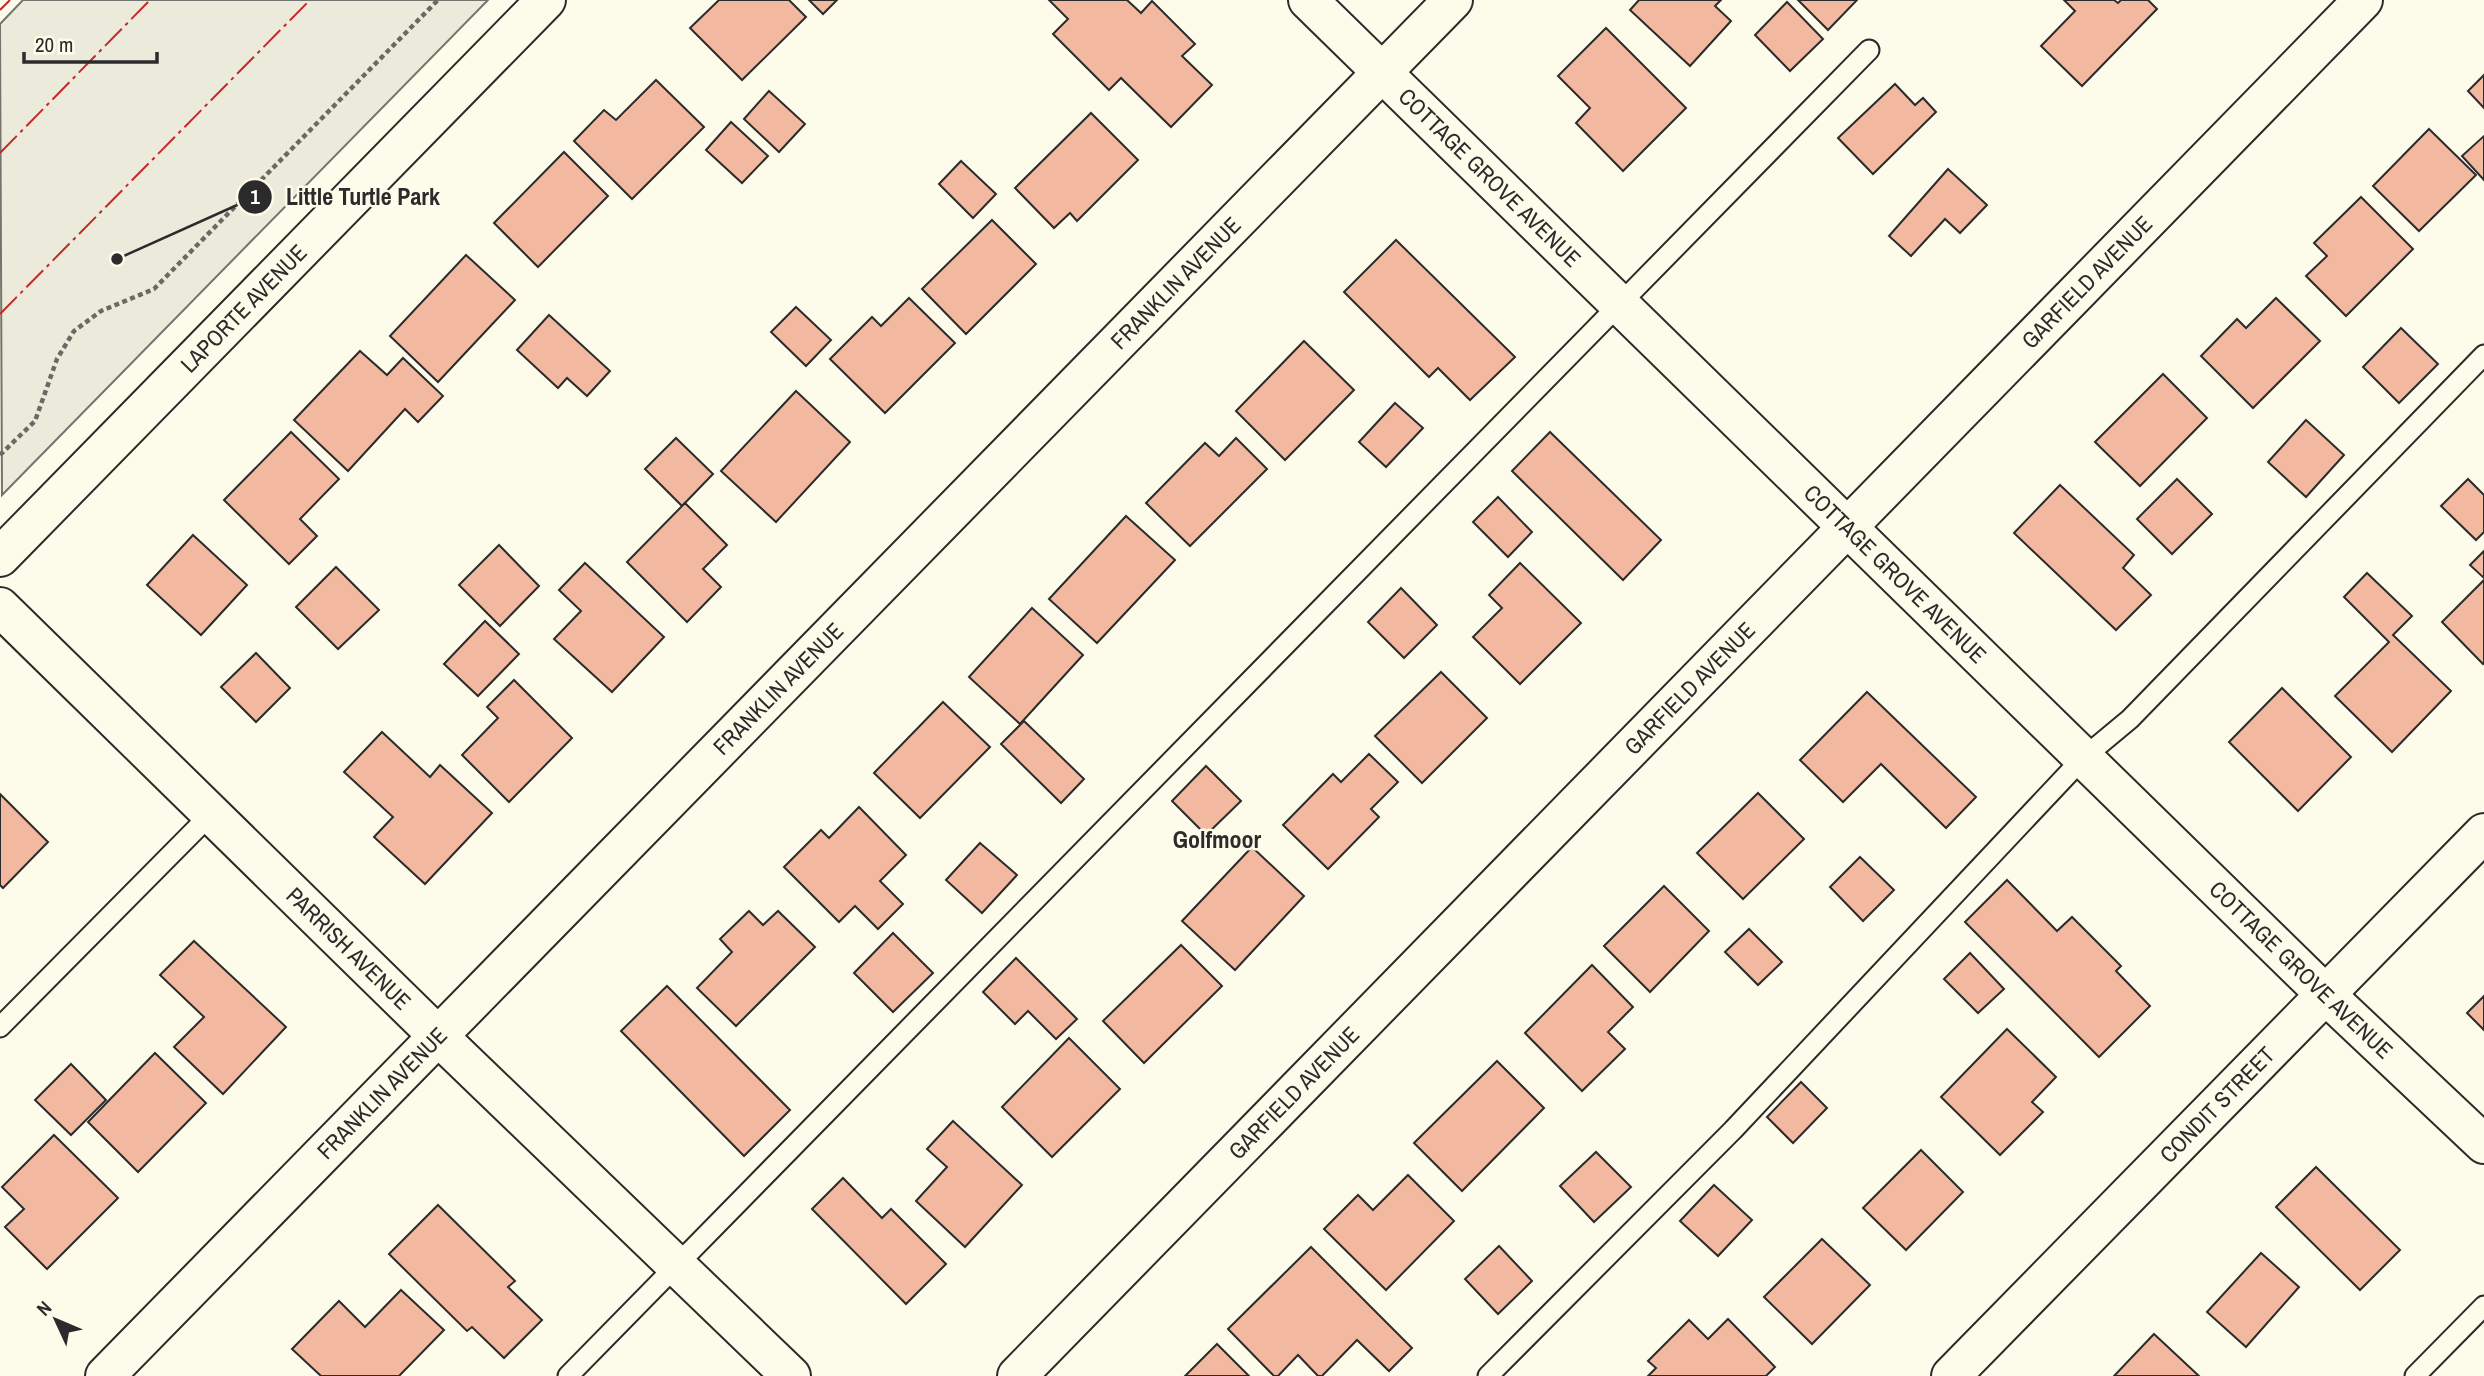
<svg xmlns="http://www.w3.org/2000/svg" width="2484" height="1376" viewBox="0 0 2484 1376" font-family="'Archivo Narrow',sans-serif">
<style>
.green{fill:#ecebdb;stroke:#74746e;stroke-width:2}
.building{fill:#f2b8a0;stroke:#2b2b2b;stroke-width:2}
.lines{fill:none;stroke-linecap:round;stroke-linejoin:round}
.lane-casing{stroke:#2b2b2b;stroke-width:23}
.street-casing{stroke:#2b2b2b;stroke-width:42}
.secondary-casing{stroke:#2b2b2b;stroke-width:42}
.path{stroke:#6a6964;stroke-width:4.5;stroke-dasharray:5 3.5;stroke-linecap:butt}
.lane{stroke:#fdfbea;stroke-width:19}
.street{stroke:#fdfbea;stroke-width:38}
.secondary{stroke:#fdfbea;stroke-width:38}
.power{stroke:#c62828;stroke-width:2;stroke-dasharray:24 5 3.5 5;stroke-linecap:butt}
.labels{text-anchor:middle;stroke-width:5;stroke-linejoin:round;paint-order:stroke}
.street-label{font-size:23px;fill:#2b2b2b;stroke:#fdfbea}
.neighbourhood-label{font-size:24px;font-weight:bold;fill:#2b2b2b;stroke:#fdfbea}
.leader{fill:none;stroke:#2b2b2b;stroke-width:2.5}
.callout-dot{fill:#2b2b2b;stroke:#fdfbea;stroke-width:2.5}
.mark-label{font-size:21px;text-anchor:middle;font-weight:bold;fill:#fff}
.callout-label{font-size:24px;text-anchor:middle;font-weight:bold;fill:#2b2b2b;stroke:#fdfbea;stroke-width:5;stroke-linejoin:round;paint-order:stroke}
</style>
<rect width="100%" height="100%" fill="#fdfbea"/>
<path class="green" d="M 23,0 L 488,0 L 2,495 L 0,24 Z"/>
<g class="building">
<path d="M 719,0 L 789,0 L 806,17 L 742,80 L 690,28 Z"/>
<path d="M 809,0 L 837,0 L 823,14 Z"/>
<path d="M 1049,0 L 1127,0 L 1141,13 L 1152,1 L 1195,44 L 1182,56 L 1212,85 L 1171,127 L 1121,78 L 1109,90 L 1053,34 L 1068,19 Z"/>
<path d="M 1639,0 L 1721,0 L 1715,6 L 1731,21 L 1690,66 L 1630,10 Z"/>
<path d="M 1798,0 L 1857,0 L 1828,30 Z"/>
<path d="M 2064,0 L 2114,0 L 2118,3 L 2121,0 L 2148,0 L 2157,9 L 2082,86 L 2041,46 L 2075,11 Z"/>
<path d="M 1787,2 L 1823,39 L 1790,71 L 1755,35 Z"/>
<path d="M 1606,28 L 1686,108 L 1623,171 L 1576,123 L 1590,108 L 1558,76 Z"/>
<path d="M 2484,75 L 2484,108 L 2468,91 Z"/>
<path d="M 656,80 L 704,127 L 632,199 L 574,141 L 604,110 L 616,120 Z"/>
<path d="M 1895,84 L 1915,105 L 1923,98 L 1936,112 L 1873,174 L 1838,138 Z"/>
<path d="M 769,91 L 805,124 L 779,152 L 744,119 Z"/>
<path d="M 1091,113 L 1138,160 L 1077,221 L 1070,213 L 1054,228 L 1015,188 Z"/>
<path d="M 731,122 L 768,156 L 742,183 L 706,150 Z"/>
<path d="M 2429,129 L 2476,175 L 2419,231 L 2373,186 Z"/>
<path d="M 2484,136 L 2484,180 L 2462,156 Z"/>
<path d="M 564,152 L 608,196 L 538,267 L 494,223 Z"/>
<path d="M 961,161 L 996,194 L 973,218 L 939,184 Z"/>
<path d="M 1948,169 L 1987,205 L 1960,233 L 1945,219 L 1911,256 L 1889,236 Z"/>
<path d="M 2361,197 L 2413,249 L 2346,316 L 2306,276 L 2327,256 L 2314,243 Z"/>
<path d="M 992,220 L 1036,264 L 966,334 L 922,289 Z"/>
<path d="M 1396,240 L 1515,357 L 1470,400 L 1438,368 L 1429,377 L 1344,292 Z"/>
<path d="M 466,255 L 515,300 L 438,382 L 390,336 Z"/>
<path d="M 909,298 L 955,343 L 885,413 L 830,359 L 872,317 L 881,326 Z"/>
<path d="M 2276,298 L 2320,341 L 2253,408 L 2201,356 L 2237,319 L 2246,328 Z"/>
<path d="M 796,307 L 831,340 L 806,366 L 771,332 Z"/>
<path d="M 549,315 L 610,371 L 587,396 L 567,378 L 558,388 L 517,350 Z"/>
<path d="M 2401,328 L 2438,364 L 2399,403 L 2363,367 Z"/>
<path d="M 1304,341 L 1354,390 L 1285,460 L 1236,411 Z"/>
<path d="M 360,351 L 387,375 L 403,358 L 443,396 L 418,422 L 405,409 L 348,471 L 294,420 Z"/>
<path d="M 2163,374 L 2207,418 L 2140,486 L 2095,442 Z"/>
<path d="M 796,391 L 850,442 L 776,522 L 721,471 Z"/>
<path d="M 1395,403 L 1423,428 L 1386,467 L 1359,442 Z"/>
<path d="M 2306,420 L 2344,455 L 2306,497 L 2268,462 Z"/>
<path d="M 291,432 L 339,479 L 300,519 L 317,536 L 289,564 L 224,500 Z"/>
<path d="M 1550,432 L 1661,540 L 1623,580 L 1512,471 Z"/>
<path d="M 676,438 L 713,474 L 682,506 L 645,469 Z"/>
<path d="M 1236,438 L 1267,469 L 1190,546 L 1146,503 L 1205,443 L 1219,456 Z"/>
<path d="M 2177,479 L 2212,514 L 2172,554 L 2137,519 Z"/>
<path d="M 2468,479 L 2484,495 L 2484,532 L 2476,540 L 2441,506 Z"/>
<path d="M 2060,485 L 2134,555 L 2123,568 L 2151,595 L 2116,630 L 2014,533 Z"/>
<path d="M 1498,497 L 1532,532 L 1508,557 L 1473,522 Z"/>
<path d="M 685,503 L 727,545 L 703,569 L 721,587 L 687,622 L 627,562 Z"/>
<path d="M 1126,516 L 1175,560 L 1097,643 L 1049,599 Z"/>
<path d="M 193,535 L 247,585 L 201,635 L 147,585 Z"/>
<path d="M 499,545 L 539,586 L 500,626 L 459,585 Z"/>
<path d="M 2484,551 L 2484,578 L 2470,565 Z"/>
<path d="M 585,563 L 664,637 L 612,692 L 554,639 L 581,611 L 559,590 Z"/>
<path d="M 1520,563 L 1581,623 L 1520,684 L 1473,637 L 1502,608 L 1489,595 Z"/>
<path d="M 336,567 L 379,610 L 338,649 L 296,607 Z"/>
<path d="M 2367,573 L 2412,616 L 2393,635 L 2451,691 L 2392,752 L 2335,696 L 2389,642 L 2344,597 Z"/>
<path d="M 2484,580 L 2484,663 L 2483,664 L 2442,622 Z"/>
<path d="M 1401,588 L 1437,625 L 1404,658 L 1368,622 Z"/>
<path d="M 1032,608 L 1083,655 L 1020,724 L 969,677 Z"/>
<path d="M 485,621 L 519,654 L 478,696 L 444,664 Z"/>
<path d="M 256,653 L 290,688 L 256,722 L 221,687 Z"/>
<path d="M 1441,672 L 1487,718 L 1422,783 L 1375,736 Z"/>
<path d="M 514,680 L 572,738 L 509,802 L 462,755 L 498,718 L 487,707 Z"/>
<path d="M 2282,688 L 2351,757 L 2298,811 L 2229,742 Z"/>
<path d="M 1867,692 L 1976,797 L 1946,828 L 1881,764 L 1843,802 L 1800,760 Z"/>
<path d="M 943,702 L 990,747 L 920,818 L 874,773 Z"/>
<path d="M 1024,721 L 1084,779 L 1061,803 L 1001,744 Z"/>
<path d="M 382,732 L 430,777 L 440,765 L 492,813 L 425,884 L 374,837 L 393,817 L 344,772 Z"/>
<path d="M 1369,754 L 1398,782 L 1371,809 L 1379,817 L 1328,869 L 1283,825 L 1333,774 L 1341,782 Z"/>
<path d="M 1206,766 L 1241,801 L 1206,835 L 1172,801 Z"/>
<path d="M 1758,793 L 1804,839 L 1743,899 L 1697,853 Z"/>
<path d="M 0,794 L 48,842 L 3,888 L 0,885 Z"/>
<path d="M 859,807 L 906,855 L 880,881 L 903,904 L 878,929 L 855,906 L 839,922 L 784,867 L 821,830 L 829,838 Z"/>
<path d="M 980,843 L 1017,875 L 982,913 L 946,880 Z"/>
<path d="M 1252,847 L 1304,896 L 1235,970 L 1182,921 Z"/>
<path d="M 1860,857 L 1894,890 L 1863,921 L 1830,887 Z"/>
<path d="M 2007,880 L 2057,931 L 2072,917 L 2121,966 L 2116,971 L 2150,1006 L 2099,1057 L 1965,922 Z"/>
<path d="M 1664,886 L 1709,931 L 1650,992 L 1604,946 Z"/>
<path d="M 749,911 L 763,925 L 778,911 L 815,947 L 736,1026 L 697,988 L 732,952 L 720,939 Z"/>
<path d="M 1749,929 L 1782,962 L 1758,985 L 1725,952 Z"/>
<path d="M 893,933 L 933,973 L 893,1012 L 854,973 Z"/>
<path d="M 194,941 L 286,1027 L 223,1094 L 174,1047 L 204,1017 L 160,975 Z"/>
<path d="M 1181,945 L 1222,986 L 1144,1063 L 1103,1021 Z"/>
<path d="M 1970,953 L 2004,989 L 1978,1013 L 1944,979 Z"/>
<path d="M 1016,958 L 1077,1019 L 1056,1039 L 1028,1011 L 1015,1024 L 983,992 Z"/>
<path d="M 1592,965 L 1633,1007 L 1608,1032 L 1625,1049 L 1582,1091 L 1525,1033 Z"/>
<path d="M 667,986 L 790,1110 L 744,1156 L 621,1031 Z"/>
<path d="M 2484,996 L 2484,1030 L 2467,1013 Z"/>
<path d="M 2007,1029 L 2056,1077 L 2032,1102 L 2043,1112 L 2000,1155 L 1941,1097 Z"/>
<path d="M 1069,1038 L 1120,1089 L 1052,1157 L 1002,1107 Z"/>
<path d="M 155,1053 L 206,1103 L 138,1172 L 88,1122 Z"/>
<path d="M 1497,1061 L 1544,1108 L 1462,1191 L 1414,1143 Z"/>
<path d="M 71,1064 L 106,1100 L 71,1135 L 35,1100 Z"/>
<path d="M 1801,1082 L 1827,1108 L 1793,1143 L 1767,1117 Z"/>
<path d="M 953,1121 L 1022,1185 L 965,1247 L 916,1201 L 947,1167 L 927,1149 Z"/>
<path d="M 54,1135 L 118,1198 L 47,1269 L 5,1227 L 24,1209 L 2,1187 Z"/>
<path d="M 1921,1150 L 1963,1192 L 1906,1250 L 1863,1208 Z"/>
<path d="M 1596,1152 L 1631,1187 L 1594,1222 L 1560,1186 Z"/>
<path d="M 2316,1167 L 2400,1250 L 2360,1290 L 2276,1207 Z"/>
<path d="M 1408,1175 L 1454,1221 L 1386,1290 L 1324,1229 L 1358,1195 L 1373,1210 Z"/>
<path d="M 843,1178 L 882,1218 L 891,1209 L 946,1264 L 906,1304 L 812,1209 Z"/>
<path d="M 1714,1185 L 1752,1220 L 1718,1256 L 1680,1221 Z"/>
<path d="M 438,1205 L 515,1281 L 508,1287 L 542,1320 L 504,1358 L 472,1327 L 467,1331 L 389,1254 Z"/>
<path d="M 1822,1239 L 1870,1285 L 1812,1344 L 1764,1297 Z"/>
<path d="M 1499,1246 L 1532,1281 L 1498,1314 L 1465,1279 Z"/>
<path d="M 1311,1247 L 1412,1348 L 1389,1371 L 1357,1340 L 1322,1376 L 1318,1376 L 1298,1355 L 1278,1376 L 1274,1376 L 1228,1329 Z"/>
<path d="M 2261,1253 L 2299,1287 L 2246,1347 L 2207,1312 Z"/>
<path d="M 401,1290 L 444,1330 L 399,1376 L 321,1376 L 292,1349 L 339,1301 L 365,1327 Z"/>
<path d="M 1728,1319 L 1775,1367 L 1766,1376 L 1648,1376 L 1656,1368 L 1648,1361 L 1689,1320 L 1708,1339 Z"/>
<path d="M 2154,1334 L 2199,1376 L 2114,1376 Z"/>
<path d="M 1217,1344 L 1249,1376 L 1185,1376 Z"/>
</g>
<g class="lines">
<defs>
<g id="lane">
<path d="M 0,1027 L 211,814"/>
<path d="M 568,1376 L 1869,50"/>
<path d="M 1488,1376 L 1733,1130 L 2083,758 L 2130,719 L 2484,355"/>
<path d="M 2415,1376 L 2484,1306"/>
</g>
<g id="street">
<path id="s1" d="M 1308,0 L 2326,995 L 2484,1144"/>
<path id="s2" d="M 0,607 L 438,1036 L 791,1376"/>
<path id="s3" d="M 105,1376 L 1453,0"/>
<path id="s4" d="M 1017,1376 L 2363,0"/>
<path id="s5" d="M 1951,1376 L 2484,833"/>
</g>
<g id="secondary">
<path id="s6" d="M 0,557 L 546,0"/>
</g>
</defs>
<use href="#lane" class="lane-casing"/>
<use href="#street" class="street-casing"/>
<use href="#secondary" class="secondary-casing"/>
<path class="path" d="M 0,455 L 35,421 L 57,359 L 74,331 L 101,311 L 154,289 L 438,0"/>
<use href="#lane" class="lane"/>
<use href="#street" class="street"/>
<use href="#secondary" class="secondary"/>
<g class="power">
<path d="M 0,10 L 10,0"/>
<path d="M 0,153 L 150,0"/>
<path d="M 0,314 L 310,0"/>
</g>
</g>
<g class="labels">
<g class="street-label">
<text dy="8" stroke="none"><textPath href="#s1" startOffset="254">COTTAGE GROVE AVENUE</textPath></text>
<text dy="8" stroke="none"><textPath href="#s3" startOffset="1530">FRANKLIN AVENUE</textPath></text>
<text dy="8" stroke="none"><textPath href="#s4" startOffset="1530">GARFIELD AVENUE</textPath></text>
<text dy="8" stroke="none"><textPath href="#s6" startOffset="348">LAPORTE AVENUE</textPath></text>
<text dy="8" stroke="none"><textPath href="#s1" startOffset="821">COTTAGE GROVE AVENUE</textPath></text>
<text dy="8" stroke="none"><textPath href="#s3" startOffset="962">FRANKLIN AVENUE</textPath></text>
<text dy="8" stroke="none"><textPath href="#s4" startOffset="962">GARFIELD AVENUE</textPath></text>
<text dy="8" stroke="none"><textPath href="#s2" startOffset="488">PARRISH AVENUE</textPath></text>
<text dy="8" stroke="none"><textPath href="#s1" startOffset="1388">COTTAGE GROVE AVENUE</textPath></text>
<text dy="8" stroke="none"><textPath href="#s3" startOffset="396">FRANKLIN AVENUE</textPath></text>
<text dy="8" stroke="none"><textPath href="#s4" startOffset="396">GARFIELD AVENUE</textPath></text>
<text dy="8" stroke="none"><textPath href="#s5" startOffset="380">CONDIT STREET</textPath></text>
</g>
<g class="neighbourhood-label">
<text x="1217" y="848">Golfmoor</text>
</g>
</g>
<path class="leader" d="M117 259L255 197"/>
<g class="callout-dot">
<circle cx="117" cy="259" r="7"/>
<circle cx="255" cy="197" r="18"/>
</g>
<g class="mark-label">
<text x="255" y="204">1</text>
</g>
<g class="callout-label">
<text x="363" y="205">Little Turtle Park</text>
</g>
<g transform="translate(56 1320) rotate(314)" stroke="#fdfbea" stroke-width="5" paint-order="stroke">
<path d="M0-5L12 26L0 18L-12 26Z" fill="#2b2b2b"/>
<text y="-10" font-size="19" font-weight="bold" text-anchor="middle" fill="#2b2b2b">N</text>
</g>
<path d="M24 52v10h133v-10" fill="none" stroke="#2b2b2b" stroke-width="3.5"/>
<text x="35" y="52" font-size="21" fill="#2b2b2b" stroke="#fdfbea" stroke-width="5" paint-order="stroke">20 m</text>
</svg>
